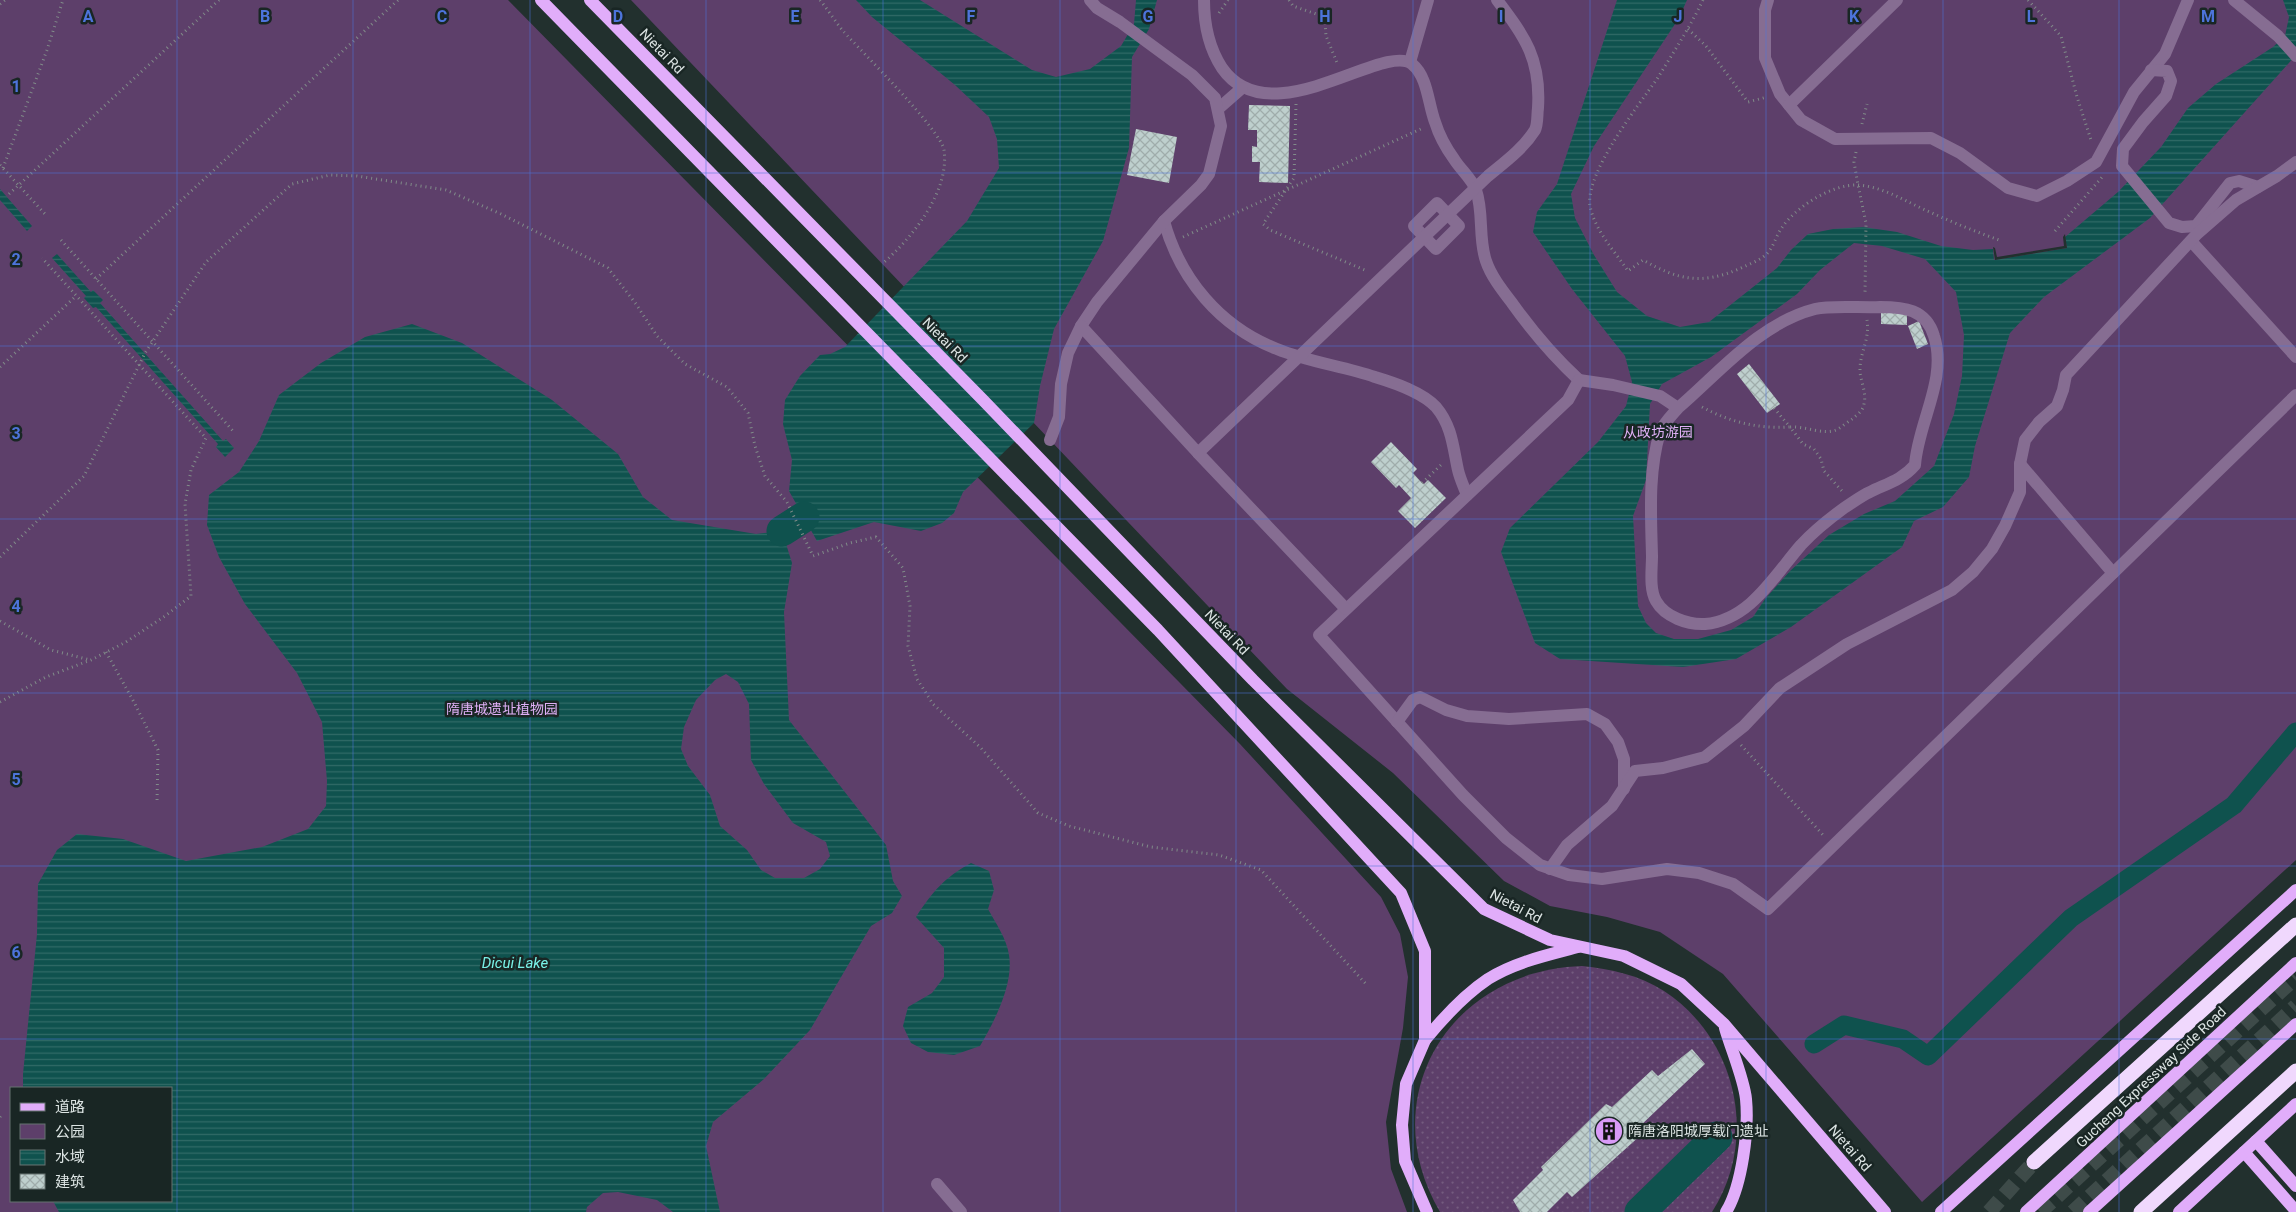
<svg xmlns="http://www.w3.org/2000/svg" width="2296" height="1212" viewBox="0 0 2296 1212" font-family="Roboto,'Noto Sans SC',sans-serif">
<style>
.grass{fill:url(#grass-dots)}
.green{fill:#5d3f6a;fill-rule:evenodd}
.water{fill:url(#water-rules);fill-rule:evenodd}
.pier{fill:#22302e}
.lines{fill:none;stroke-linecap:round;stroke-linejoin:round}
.canal{stroke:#0f524e;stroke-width:19}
.river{stroke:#0f524e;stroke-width:31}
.building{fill:url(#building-cross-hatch)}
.highway-tunnel{stroke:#3e4b49;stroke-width:15;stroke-dasharray:15 8;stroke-linecap:butt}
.path{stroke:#808b89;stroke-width:3;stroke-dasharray:1 4;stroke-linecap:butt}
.minor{stroke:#866d92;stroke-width:12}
.major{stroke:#e1adfa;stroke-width:12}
.highway{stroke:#f0d8fd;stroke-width:15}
.grid{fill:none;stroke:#4d74db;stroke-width:1;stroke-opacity:0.55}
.labels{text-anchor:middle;stroke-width:5;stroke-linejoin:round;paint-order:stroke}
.street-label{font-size:14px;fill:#dce4e3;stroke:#192624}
.park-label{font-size:14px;fill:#dfb0f6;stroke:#192624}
.poi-label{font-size:14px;fill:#dce4e3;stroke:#192624;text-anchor:start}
.water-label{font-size:15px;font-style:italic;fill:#79f1e7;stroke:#192624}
.grid-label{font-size:16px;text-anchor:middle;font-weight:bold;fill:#4d74db;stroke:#192624;stroke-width:5;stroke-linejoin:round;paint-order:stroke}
</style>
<defs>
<pattern id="grass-dots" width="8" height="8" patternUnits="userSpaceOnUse" patternTransform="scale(1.25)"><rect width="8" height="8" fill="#5d3f6a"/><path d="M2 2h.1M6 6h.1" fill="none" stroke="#745b7f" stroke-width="1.8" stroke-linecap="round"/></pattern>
<pattern id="water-rules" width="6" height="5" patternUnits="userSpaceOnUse" patternTransform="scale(1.25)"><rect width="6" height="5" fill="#0f524e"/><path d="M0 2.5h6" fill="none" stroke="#316b67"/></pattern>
<pattern id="building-cross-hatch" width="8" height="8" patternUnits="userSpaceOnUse" patternTransform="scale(1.25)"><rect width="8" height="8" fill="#becfcd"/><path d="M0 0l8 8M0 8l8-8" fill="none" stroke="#9facab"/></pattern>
</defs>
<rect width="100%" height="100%" fill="#22302e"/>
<path class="grass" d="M 1582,966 C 1611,969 1639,975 1664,991 C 1737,1039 1759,1139 1712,1212 L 1440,1212 C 1372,1096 1451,970 1582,966 Z"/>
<g class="green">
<path d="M 0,0 L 508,0 L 1240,744 L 1381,897 L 1400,934 L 1408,977 L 1403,1028 L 1386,1122 L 1391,1169 L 1407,1212 L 0,1212 ZM 11,1088 L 171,1088 L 171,1201 L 11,1201 Z"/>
<path d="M 631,0 L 2296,0 L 2296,860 L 1922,1202 L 1723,974 L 1660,932 L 1607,917 L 1550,906 L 1504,881 L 1393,773 L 1287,689 Z"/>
</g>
<g class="water">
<path d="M 856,0 L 920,0 L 1032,70 L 1056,77 L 1090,69 L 1121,46 L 1134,24 L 1136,0 L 1157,0 L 1149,29 L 1132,57 L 1129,148 L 1103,241 L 1054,329 L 1040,386 L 1034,423 L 963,492 L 954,513 L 942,523 L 921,531 L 874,522 L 817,541 L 789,491 L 792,460 L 783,424 L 785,400 L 800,376 L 820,355 L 830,354 L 845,347 L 967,221 L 999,168 L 997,139 L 989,117 L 955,85 L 872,17 Z"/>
<path d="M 1617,0 L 1687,0 L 1679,18 L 1594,146 L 1571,194 L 1575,218 L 1594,255 L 1617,292 L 1647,316 L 1680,327 L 1709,322 L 1777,268 L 1791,250 L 1808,234 L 1833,229 L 1863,227 L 1897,232 L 1941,246 L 1973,250 L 1993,249 L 1994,260 L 2067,248 L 2065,237 L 2118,192 L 2161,147 L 2188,108 L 2216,84 L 2273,47 L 2285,36 L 2289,17 L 2283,0 L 2296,0 L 2296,55 L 2150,218 L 2044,297 L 2010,333 L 1975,446 L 1969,477 L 1943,507 L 1914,521 L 1902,547 L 1791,627 L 1736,659 L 1683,667 L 1560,659 L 1535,643 L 1501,552 L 1510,528 L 1598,442 L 1626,406 L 1632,382 L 1625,356 L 1572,289 L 1533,232 L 1537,212 L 1557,184 ZM 1854,243 L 1882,246 L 1925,259 L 1956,292 L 1964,335 L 1962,376 L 1954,414 L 1934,466 L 1895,501 L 1864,514 L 1829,535 L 1790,571 L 1765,599 L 1753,617 L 1731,630 L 1698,639 L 1674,639 L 1656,633 L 1646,623 L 1638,606 L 1633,516 L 1646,480 L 1650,404 L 1662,384 L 1711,357 L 1797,294 L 1820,270 Z"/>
<path d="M 0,189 L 32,226 L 27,231 L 0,200 Z"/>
<path d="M 57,254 L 91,292 L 93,290 L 103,300 L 100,303 L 223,441 L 226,439 L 234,448 L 225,457 L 216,447 L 218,444 L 96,307 L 93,308 L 84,298 L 86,296 L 52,258 Z"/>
<path d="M 412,324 L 462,343 L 552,400 L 618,454 L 643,497 L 672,520 L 756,534 L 782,531 L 792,563 L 784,612 L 789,720 L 886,845 L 893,881 L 902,896 L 892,913 L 871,926 L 810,1030 L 764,1079 L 713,1122 L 706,1146 L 720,1212 L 673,1212 L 657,1200 L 618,1192 L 603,1193 L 587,1207 L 586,1212 L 59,1212 L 53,1201 L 171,1201 L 171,1088 L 23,1088 L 23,1074 L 37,934 L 38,884 L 57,850 L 77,834 L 123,839 L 186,861 L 262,847 L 308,829 L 326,806 L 327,781 L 322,722 L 297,673 L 245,604 L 219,557 L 207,525 L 209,495 L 239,472 L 259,441 L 279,395 L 321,363 L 365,337 ZM 726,674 L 738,682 L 749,704 L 751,760 L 764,784 L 793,823 L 826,842 L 830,856 L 820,869 L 804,878 L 775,878 L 761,870 L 747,850 L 720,826 L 710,795 L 688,766 L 681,749 L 684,727 L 696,700 L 715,680 Z"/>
<path d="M 971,863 L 989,871 L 994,890 L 988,909 C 995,922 1007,939 1009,955 C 1014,984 994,1022 980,1046 L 954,1055 L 928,1052 L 911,1043 L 903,1026 L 908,1007 L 932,993 L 944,977 L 944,948 L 916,917 C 933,891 944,878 971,863 Z"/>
</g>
<path class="pier" d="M 2065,234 L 2067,248 L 1995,260 L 1993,247 L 1995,248 L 1997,257 L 2064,246 L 2063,237 Z"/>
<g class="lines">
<path class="canal" d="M 1814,1044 L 1844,1025 L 1903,1039 L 1928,1056 L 2071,918 L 2234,805 L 2296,732"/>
<g class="river">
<path d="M 782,531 L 804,517"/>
<path d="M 1640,1212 L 1717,1137"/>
</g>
</g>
<g class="building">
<path d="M 1249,105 L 1290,106 L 1288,183 L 1259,182 L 1260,162 L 1252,162 L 1252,146 L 1257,147 L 1257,130 L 1248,130 Z"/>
<path d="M 1136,129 L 1177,137 L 1169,183 L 1127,175 Z"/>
<path d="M 1881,312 L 1907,313 L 1907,325 L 1881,324 Z"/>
<path d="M 1919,321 L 1928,344 L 1917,349 L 1908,326 Z"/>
<path d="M 1749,364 L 1780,404 L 1767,413 L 1737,374 Z"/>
<path d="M 1391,442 L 1417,469 L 1413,473 L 1422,483 L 1424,484 L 1428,480 L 1446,498 L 1415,528 L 1398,511 L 1411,498 L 1399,485 L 1396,488 L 1371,462 Z"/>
<path d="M 1692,1049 L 1705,1064 L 1638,1128 L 1642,1134 L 1572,1197 L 1567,1192 L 1547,1212 L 1520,1212 L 1513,1200 L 1543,1170 L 1541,1167 L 1606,1104 L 1612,1107 L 1652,1070 L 1658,1076 Z"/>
</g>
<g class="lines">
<g class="highway-tunnel">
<path d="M 1989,1212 L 2034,1162"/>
<path d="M 2040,1212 L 2296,977"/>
<path d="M 2073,1212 L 2296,1006"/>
</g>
<g class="path">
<path d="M 820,0 C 828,10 835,21 843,31 C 861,51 941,130 944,150 C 950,192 911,239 882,264"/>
<path d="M 1289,0 L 1293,6 L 1319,15 L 1325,22 L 1326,36 L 1338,65"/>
<path d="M 1703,0 C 1690,27 1673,53 1657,79 C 1638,106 1585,173 1590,206 C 1595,231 1614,250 1628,271 L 1643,260 C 1678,280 1701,285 1739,269 C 1747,265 1756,262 1763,257 C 1773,250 1775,238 1781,229 C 1795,207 1832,184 1858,185 C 1885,187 1908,203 1932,213 C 1954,223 1977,232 1999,240"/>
<path d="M 2028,0 L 2061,36 L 2077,97 L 2091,140"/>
<path d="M 0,4 L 5,0"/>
<path d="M 1219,13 L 1228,0"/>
<path d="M 1688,29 L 1706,46 L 1748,102 L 1767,97"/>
<path d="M 1296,104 L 1294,178 L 1263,224 L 1270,230 L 1367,271"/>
<path d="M 1862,124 L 1867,104"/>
<path d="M 1856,152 L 1854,162 L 1858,185 L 1866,223 L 1865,294"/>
<path d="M 0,165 L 45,214"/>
<path d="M 3,168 L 47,50 L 63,0"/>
<path d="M 9,194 L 219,0"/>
<path d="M 2055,231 L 2104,175"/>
<path d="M 1183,237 L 1423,128"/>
<path d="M 61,240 L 234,432"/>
<path d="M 96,279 L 398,0"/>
<path d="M 0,367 L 76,296"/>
<path d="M 1702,407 C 1730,422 1758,429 1790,427 L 1803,444 L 1814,449 L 1821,459 L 1824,471 L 1843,492"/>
<path d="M 1774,408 L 1790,427 C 1805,426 1823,435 1836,430 C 1841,428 1847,422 1852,419 C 1857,415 1863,411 1864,404 C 1867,392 1860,381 1860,370 C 1860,351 1870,340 1867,320"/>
<path d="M 1422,483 L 1442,464"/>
<path d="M 0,557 L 84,476 L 145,353 L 206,262 L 292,184 L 330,175 L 357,176 L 446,190 L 501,214 L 608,268 L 636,304 L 657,336 L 685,364 L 727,387 L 748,413 L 755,446 L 765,476 L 787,502 L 813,556 L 850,543 L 876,537 L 903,568 L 910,606 L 908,646 L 917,679 L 933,704 L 981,748 L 1038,813 L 1069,826 L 1151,847 L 1219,855 L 1261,870 L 1366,984"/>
<path d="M 0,621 L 51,650 L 90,660"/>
<path d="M 106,652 L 135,704 L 158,750 L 157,803"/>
<path d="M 0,702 L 46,677 L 91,660 L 126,642 L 165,616 L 191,596 L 185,504 L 191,470 L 206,438 L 42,258"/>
<path d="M 1741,745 L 1824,836"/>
<path d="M 0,1117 L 2,1114"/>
</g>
<g class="minor">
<path d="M 1204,0 C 1204,24 1209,48 1222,68 C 1270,137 1383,42 1412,64 C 1428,77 1428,104 1435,122 C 1439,135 1446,148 1454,159 C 1460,169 1472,179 1476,190 C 1484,213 1478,238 1486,261 C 1491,276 1502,290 1512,303 C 1532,331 1553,356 1579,380"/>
<path d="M 1768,0 L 1765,10 L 1765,58 L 1780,94 L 1801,120 L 1835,139 L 1931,138 L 1960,153 L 2008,188 L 2037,196 L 2067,181 L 2096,162 L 2134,92 L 2165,54 L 2188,0"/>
<path d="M 2234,0 L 2278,36 L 2296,56"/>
<path d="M 1410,62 L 1428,0"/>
<path d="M 2151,70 L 2167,71 L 2171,81 L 2166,96 L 2143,122 L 2123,149 L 2122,166 L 2169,223 L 2182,227 L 2196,226 L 2230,183 L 2239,181 L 2258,187"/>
<path d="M 1789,105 L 1897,0"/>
<path d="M 1218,109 L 1242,88"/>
<path d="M 1437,203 L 1459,226 L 1436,249 L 1414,226 Z"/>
<path d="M 1164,221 C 1180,279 1220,327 1277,349 C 1308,362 1343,366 1375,377 C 1395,383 1422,392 1436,407 C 1452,426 1453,447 1458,470 C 1460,479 1464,487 1467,495"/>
<path d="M 2191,241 L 2296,357"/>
<path d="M 1081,326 L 1097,302 L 1164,221 L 1201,185 L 1209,174 L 1221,126 L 1215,98 L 1192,75 L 1120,22 L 1097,8 L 1090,0"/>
<path d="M 1678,408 C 1672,415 1663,424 1660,432 C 1648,472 1651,515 1652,556 C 1652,569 1649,589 1656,601 C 1665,617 1688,625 1705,624 C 1750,620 1774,576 1801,545 C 1814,531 1829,519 1844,508 C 1852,503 1861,496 1870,492 C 1886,484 1902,480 1915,465 C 1918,422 1948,379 1934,336 C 1926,309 1904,307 1880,307 C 1862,308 1831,305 1815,309 C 1760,323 1720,372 1678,408 L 1660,396 L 1613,385 L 1579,380 L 1568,400 L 1319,635 L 1463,795 L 1506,838 L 1540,865 L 1569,875 L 1602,879 L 1667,869 L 1699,873 L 1733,884 L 1768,909 L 2296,395"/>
<path d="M 1050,440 L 1059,417 L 1061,384 L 1068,353 L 1081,326 L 1198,453"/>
<path d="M 2020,464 L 2113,573"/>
<path d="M 1346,609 L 1198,453 L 1488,176 C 1505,162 1523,149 1535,130 C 1538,124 1537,115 1538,108 C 1541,59 1525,37 1497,0"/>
<path d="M 1397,722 L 1413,700 L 1420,697 L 1446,710 L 1467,716 L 1509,719 L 1587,714 L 1605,724 L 1618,742 L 1624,759 L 1624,789"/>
<path d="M 1550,869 L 1567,845 L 1612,806 L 1635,771 L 1663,768 L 1705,757 L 1744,726 L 1780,688 L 1847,644 L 1952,590 L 1973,572 L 1992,549 L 2005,526 L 2020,492 L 2020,464 L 2025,440 L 2039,422 L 2057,406 L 2063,390 L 2066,375 L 2197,234 L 2236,200 L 2277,176 L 2296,162"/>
<path d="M 937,1184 L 961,1212"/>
</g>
<g class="major">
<path d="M 541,0 L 1158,630 L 1401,893 L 1425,951 L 1425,1040 L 1406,1084 L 1402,1125 L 1405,1161 L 1427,1212"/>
<path d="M 590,0 L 983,400 L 1253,680 L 1484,909 L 1550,940 L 1624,956 L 1681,984 L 1724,1024 L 1885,1212"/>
<path d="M 1725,1028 C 1731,1049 1744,1079 1746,1099 C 1749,1130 1742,1186 1726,1212"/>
<path d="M 1425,1040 C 1443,1018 1464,995 1488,979 C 1515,962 1548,955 1578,947"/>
<path d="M 2256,1141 L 2296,1186"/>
<path d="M 2244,1152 L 2296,1211"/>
<path d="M 1941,1212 L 2296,890"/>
<path d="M 2026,1212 L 2296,963"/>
<path d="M 2089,1212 L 2296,1024"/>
<path d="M 2179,1212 L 2296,1104"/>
</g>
<g class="highway">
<path d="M 2034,1162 L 2296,925"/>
<path d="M 2141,1212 L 2296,1071"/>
</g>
</g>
<path class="grid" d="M 177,0 L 177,1212M 353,0 L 353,1212M 530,0 L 530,1212M 706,0 L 706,1212M 883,0 L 883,1212M 1060,0 L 1060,1212M 1236,0 L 1236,1212M 1413,0 L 1413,1212M 1590,0 L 1590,1212M 1766,0 L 1766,1212M 1943,0 L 1943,1212M 2119,0 L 2119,1212M 0,173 L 2296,173M 0,346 L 2296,346M 0,519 L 2296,519M 0,693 L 2296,693M 0,866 L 2296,866M 0,1039 L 2296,1039"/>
<defs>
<symbol id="building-disc" viewBox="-11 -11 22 22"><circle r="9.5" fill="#d99af7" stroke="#192624"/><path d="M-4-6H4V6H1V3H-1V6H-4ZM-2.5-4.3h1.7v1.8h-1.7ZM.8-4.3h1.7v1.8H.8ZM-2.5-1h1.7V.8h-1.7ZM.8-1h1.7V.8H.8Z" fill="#111"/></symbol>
</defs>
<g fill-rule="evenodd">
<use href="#building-disc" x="1593" y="1115" width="32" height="32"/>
</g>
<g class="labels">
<g class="street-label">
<text transform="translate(662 51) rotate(46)" y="5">Nietai Rd</text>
<text transform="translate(945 340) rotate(45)" y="5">Nietai Rd</text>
<text transform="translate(1227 632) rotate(46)" y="5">Nietai Rd</text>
<text transform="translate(1516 906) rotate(28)" y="5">Nietai Rd</text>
<text transform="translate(2151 1077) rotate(-43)" y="5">Gucheng Expressway Side Road</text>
<text transform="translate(1850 1148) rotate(49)" y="5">Nietai Rd</text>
</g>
<g class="park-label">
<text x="1658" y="437">从政坊游园</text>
<text x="502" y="714">隋唐城遗址植物园</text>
</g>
<g class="poi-label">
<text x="1628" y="1136">隋唐洛阳城厚载门遗址</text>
</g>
<g class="water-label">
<text x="515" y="968">Dicui Lake</text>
</g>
</g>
<g class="grid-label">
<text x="88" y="22">A</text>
<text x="265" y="22">B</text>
<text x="442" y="22">C</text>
<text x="618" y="22">D</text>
<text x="795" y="22">E</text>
<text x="971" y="22">F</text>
<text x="1148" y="22">G</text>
<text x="1325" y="22">H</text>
<text x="1501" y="22">I</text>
<text x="1678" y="22">J</text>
<text x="1854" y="22">K</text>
<text x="2031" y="22">L</text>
<text x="2208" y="22">M</text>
<text x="16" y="92">1</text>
<text x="16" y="265">2</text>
<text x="16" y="439">3</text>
<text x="16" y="612">4</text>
<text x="16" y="785">5</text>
<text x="16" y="958">6</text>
</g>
<rect x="10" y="1087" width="162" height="115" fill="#192624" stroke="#677270"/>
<rect x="20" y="1103" width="25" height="8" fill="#e1adfa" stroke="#677270"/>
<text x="55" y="1112" font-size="15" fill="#dce4e3">道路</text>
<rect x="20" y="1124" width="25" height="15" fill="#5d3f6a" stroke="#677270"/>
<text x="55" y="1137" font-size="15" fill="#dce4e3">公园</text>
<rect x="20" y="1150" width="25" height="15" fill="url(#water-rules)" stroke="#677270"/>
<text x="55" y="1162" font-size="15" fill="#dce4e3">水域</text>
<rect x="20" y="1174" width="25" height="15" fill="url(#building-cross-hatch)" stroke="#677270"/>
<text x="55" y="1187" font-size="15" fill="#dce4e3">建筑</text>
</svg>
